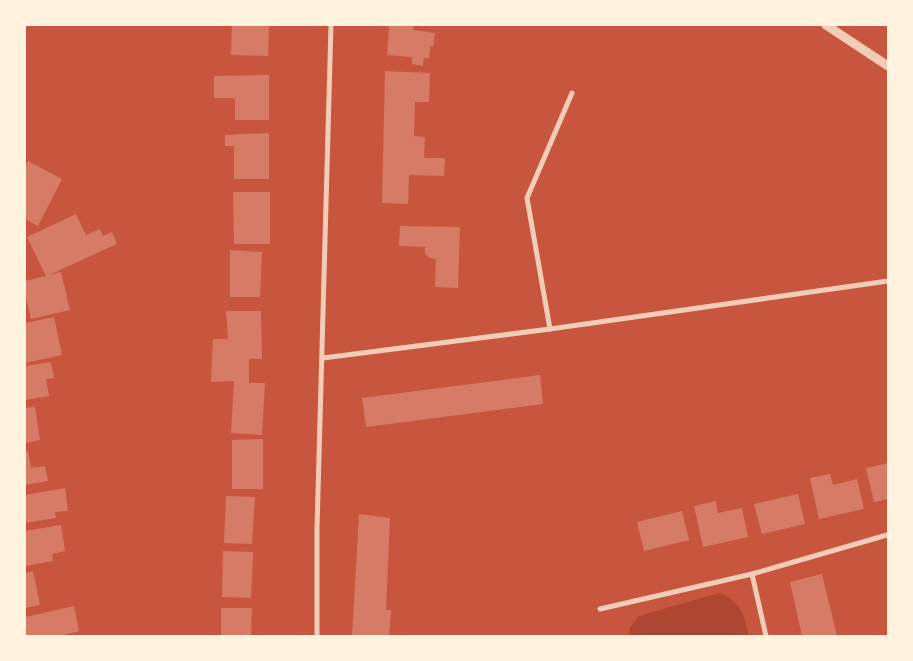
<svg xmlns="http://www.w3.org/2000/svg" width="913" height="661" viewBox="0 0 913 661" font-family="Roboto,sans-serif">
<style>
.green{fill:#ae4732}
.building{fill:#d67c66}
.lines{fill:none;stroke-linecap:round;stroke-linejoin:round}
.minor{stroke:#f1ccb7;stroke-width:5}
.tertiary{stroke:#f1ccb7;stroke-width:9}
</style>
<rect width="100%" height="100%" fill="#c8553d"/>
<path class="green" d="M 719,593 C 741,601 744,615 749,636 L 629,636 L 630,627 L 639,616 Z"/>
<g class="building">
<path d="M 232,25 L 269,25 L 268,56 L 231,55 Z"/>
<path d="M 386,25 L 414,25 L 413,30 L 435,33 L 433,47 L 430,46 L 429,59 L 424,58 L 423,66 L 412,64 L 412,57 L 387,55 L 389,29 Z"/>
<path d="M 385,71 L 430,73 L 429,102 L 415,102 L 414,136 L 425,137 L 424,158 L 445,158 L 444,176 L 409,175 L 408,204 L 382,203 Z"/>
<path d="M 269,75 L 269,120 L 235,120 L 235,98 L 214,98 L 214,76 Z"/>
<path d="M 269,133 L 269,179 L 234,179 L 234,146 L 225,146 L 225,135 Z"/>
<path d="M 28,161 L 62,179 L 38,226 L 25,219 L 25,167 Z"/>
<path d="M 233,192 L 270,192 L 270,244 L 234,244 Z"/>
<path d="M 76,214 L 86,235 L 100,229 L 103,236 L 112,232 L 117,244 L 49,275 L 61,272 L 70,310 L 31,319 L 25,294 L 25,281 L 46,276 L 27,237 Z"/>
<path d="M 400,226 L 460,227 L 458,288 L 435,287 L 436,259 L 430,258 L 425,254 L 425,247 L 399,246 Z"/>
<path d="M 230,250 L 262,252 L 260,297 L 230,297 Z"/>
<path d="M 226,311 L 261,311 L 262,359 L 249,359 L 249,383 L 265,383 L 262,435 L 231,433 L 234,381 L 211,382 L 213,339 L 228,339 Z"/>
<path d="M 54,317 L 62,355 L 25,363 L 25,323 Z"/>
<path d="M 51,362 L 54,378 L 46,379 L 49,396 L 25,400 L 25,366 Z"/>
<path d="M 540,375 L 543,404 L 366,427 L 362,398 Z"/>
<path d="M 35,407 L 40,440 L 25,443 L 25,408 Z"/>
<path d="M 263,439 L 263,489 L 232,489 L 232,440 Z"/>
<path d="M 28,451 L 31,468 L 45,466 L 48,481 L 25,485 L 25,452 Z"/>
<path d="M 888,463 L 888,499 L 874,502 L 866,468 Z"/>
<path d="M 830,474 L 833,485 L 857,479 L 864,509 L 819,519 L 810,478 Z"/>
<path d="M 65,488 L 68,511 L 55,512 L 56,518 L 25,523 L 25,495 Z"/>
<path d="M 798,494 L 805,524 L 762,534 L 754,504 Z"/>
<path d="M 226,496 L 255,497 L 252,544 L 224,543 Z"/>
<path d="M 716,501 L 718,513 L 742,508 L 748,537 L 703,547 L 694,506 Z"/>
<path d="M 682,511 L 689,540 L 644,551 L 637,522 Z"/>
<path d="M 359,514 L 390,518 L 386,610 L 391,610 L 389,636 L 352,636 Z"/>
<path d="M 61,525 L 65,551 L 52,554 L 53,561 L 25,566 L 25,531 Z"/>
<path d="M 223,551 L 253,552 L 251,598 L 222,597 Z"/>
<path d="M 33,571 L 40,605 L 25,608 L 25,573 Z"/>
<path d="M 822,574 L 837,636 L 802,636 L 790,582 Z"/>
<path d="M 74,606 L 79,631 L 59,636 L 25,636 L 25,617 Z"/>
<path d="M 221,608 L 252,608 L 251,636 L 221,636 Z"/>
</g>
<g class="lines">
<g class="minor">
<path d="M 550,329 L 527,198 L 572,93"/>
<path d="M 323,358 L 550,329 L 888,281"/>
<path d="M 752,574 L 766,636"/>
<path d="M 600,609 L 752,574 L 887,535"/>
<path d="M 317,636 L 317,528 L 331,25"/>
</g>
<path class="tertiary" d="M 826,25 L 888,66"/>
</g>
<rect width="913" height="661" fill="none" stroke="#fff3e0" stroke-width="52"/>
</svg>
